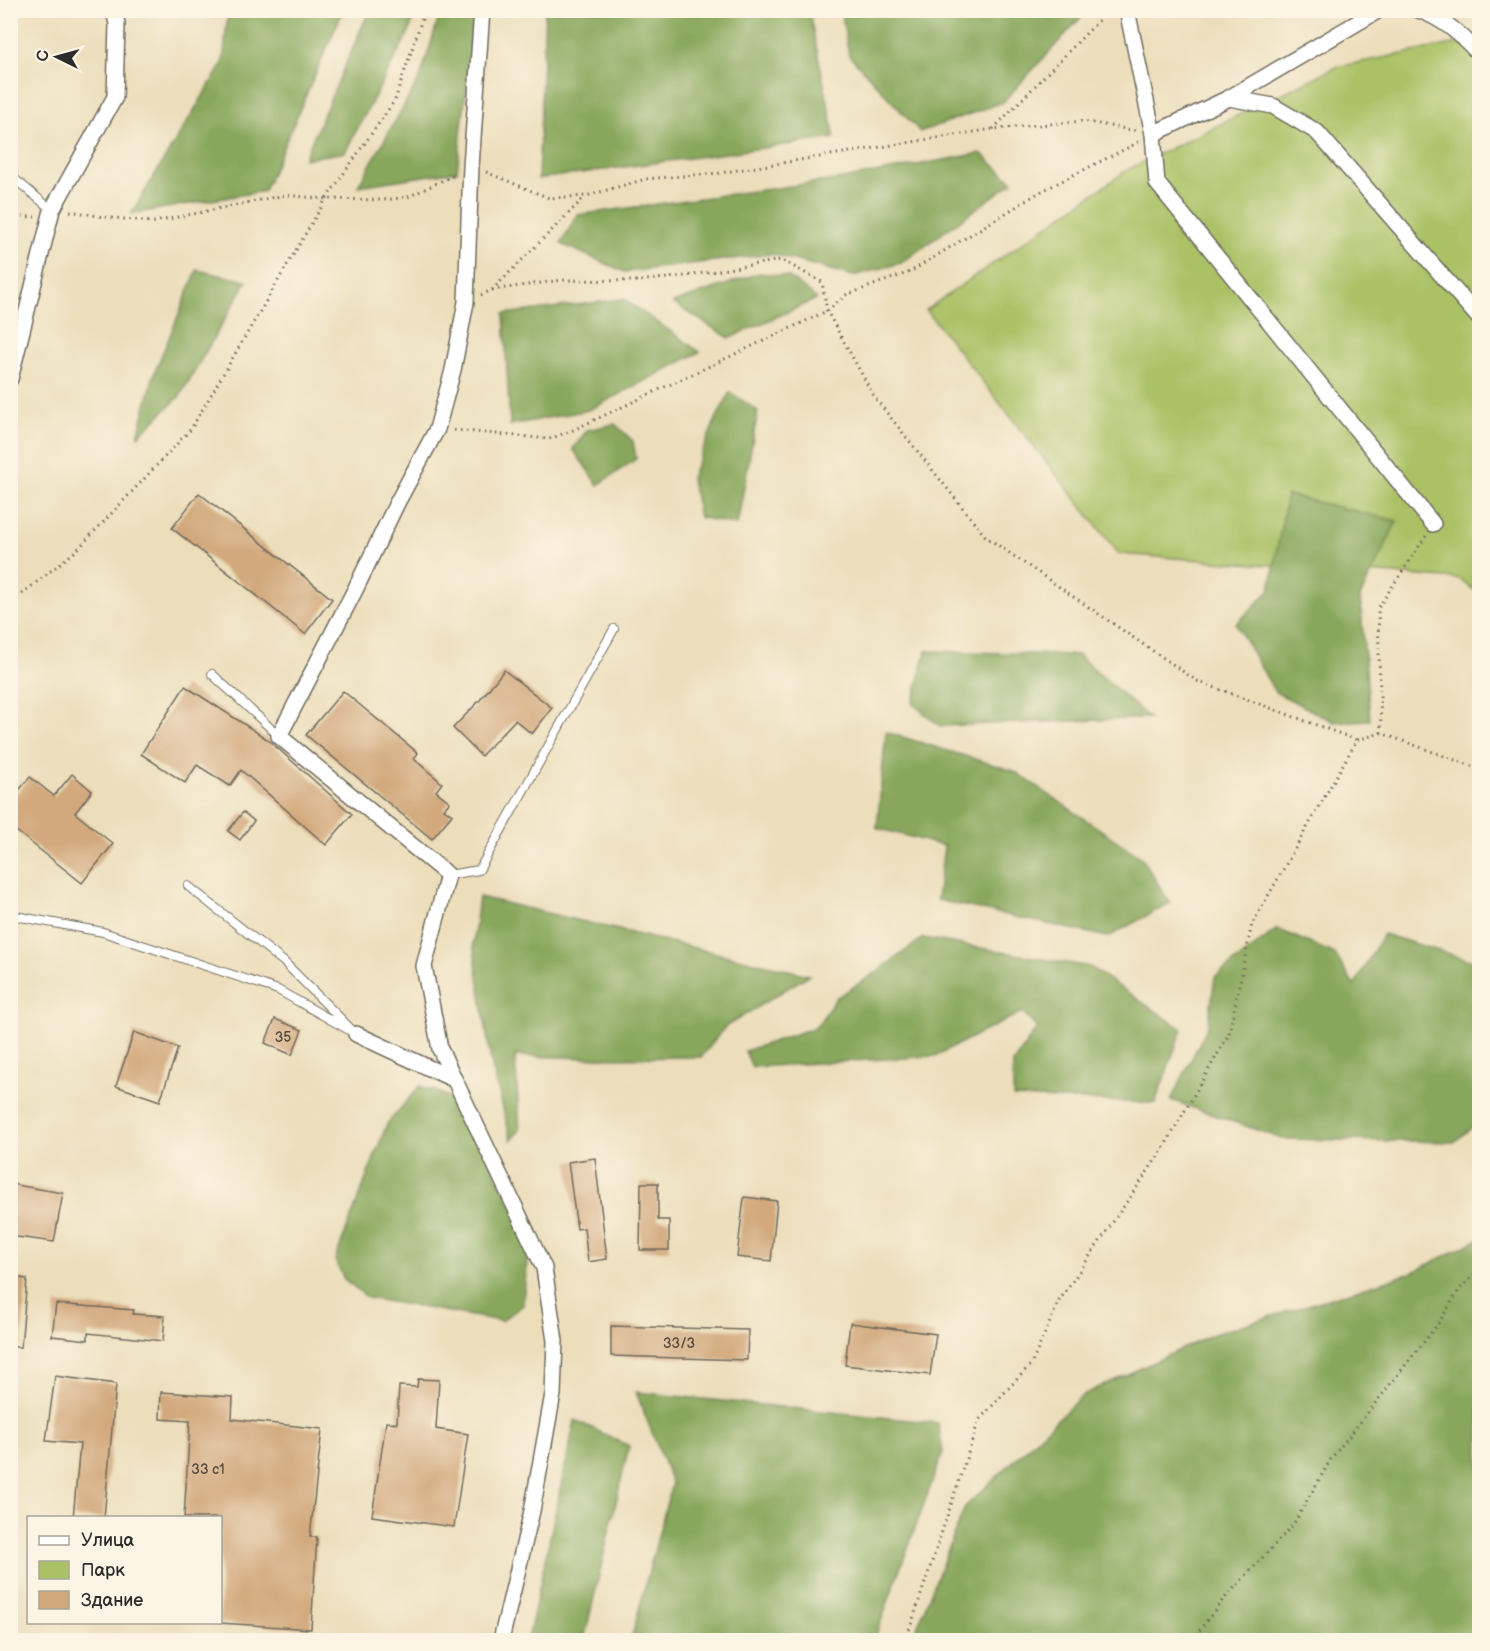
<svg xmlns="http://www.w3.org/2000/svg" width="1490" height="1651" viewBox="0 0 1490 1651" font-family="'Balsamiq Sans',sans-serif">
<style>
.green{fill:#abc166;stroke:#6b7648;stroke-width:1.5}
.forest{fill:#88a75b;stroke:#5a6943;stroke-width:1.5}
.building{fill:#d2a87b}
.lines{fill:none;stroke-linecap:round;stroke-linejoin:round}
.service-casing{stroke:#6f6a5d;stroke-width:10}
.minor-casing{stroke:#6f6a5d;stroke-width:18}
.path{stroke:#6f6a5d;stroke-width:3;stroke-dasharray:1.5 4.5;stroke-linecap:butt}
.service{stroke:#fff;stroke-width:8}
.minor{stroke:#fff;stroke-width:15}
.labels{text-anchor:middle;stroke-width:4.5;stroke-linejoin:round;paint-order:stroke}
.number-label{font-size:14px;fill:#554a3f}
</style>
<rect width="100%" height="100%" fill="#fcf5e5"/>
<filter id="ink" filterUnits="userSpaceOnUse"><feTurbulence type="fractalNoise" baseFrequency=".0167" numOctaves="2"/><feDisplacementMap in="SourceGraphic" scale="12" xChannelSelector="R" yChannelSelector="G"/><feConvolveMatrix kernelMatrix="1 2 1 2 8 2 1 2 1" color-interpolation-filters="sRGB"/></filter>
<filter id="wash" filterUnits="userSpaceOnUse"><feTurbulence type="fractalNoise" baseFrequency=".008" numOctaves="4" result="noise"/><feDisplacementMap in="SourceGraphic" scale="24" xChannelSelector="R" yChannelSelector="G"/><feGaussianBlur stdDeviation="1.35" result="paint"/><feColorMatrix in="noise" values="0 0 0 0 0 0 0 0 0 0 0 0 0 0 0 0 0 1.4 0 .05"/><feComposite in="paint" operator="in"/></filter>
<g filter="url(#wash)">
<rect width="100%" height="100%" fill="#ecdebb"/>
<path class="green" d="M 1479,39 L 1479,594 L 1460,579 L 1119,554 L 926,310 L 1129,169 L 1336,67 Z"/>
<g class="forest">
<path d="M 228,11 L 343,11 L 264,191 L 131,214 L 223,63 Z"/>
<path d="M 369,11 L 416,11 L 409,32 L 345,152 L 304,159 Z"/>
<path d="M 441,11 L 475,11 L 457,171 L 358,186 L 420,78 Z"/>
<path d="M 545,11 L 809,11 L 835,138 L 538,179 Z"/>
<path d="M 841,11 L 841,10 L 1087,11 L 1003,102 L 920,132 L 849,55 Z"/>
<path d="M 981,153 L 1013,182 L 901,263 L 853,276 L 772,254 L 625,272 L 561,244 L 577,215 L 842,179 Z"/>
<path d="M 197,270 L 247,281 L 180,396 L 138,436 L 154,374 Z"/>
<path d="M 759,273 L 789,277 L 817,299 L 729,338 L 673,303 Z"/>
<path d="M 624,299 L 700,352 L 589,410 L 510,425 L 504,314 Z"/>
<path d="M 730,392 L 758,411 L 737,525 L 699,517 L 691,478 L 716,419 Z"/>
<path d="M 615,424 L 633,441 L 636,459 L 598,485 L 573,449 L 587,430 Z"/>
<path d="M 1287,495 L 1397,521 L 1360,597 L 1370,720 L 1334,722 L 1275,692 L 1236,624 L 1270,590 Z"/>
<path d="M 926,651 L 1078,655 L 1149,718 L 940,726 L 913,704 Z"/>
<path d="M 886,732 L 1014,771 L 1142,858 L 1170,903 L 1108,937 L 937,900 L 944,846 L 877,828 Z"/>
<path d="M 479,897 L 809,975 L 725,1027 L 701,1057 L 596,1058 L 515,1056 L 520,1130 L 511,1140 L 491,1062 L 473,943 Z"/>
<path d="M 1277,929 L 1335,954 L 1354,986 L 1383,934 L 1479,963 L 1479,1122 L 1454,1142 L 1283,1139 L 1171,1100 L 1208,1026 L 1215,977 Z"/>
<path d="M 923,938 L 1090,967 L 1182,1029 L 1155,1103 L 1013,1097 L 1013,1063 L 1037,1028 L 1022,1012 L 935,1056 L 752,1067 L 745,1051 L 816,1027 L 837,997 L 871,976 Z"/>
<path d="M 420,1086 L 459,1100 L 529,1239 L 523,1305 L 501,1321 L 368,1298 L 344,1279 L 335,1260 L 387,1124 Z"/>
<path d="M 1479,1239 L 1479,1640 L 912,1640 L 965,1507 L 1083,1395 L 1214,1334 L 1411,1273 Z"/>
<path d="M 636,1392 L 938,1423 L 943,1452 L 874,1640 L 631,1640 L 672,1483 Z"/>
<path d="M 575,1420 L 629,1446 L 584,1640 L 528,1640 Z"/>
</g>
<g id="blocks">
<g class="building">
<path d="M 199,493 L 332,599 L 305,634 L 172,528 Z"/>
<path d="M 504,670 L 552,708 L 532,734 L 515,720 L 481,756 L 453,728 L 480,700 Z"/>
<path d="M 185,686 L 267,739 L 352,814 L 326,845 L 241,770 L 230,786 L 197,765 L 185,783 L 141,754 Z"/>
<path d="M 343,691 L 418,753 L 414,759 L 442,783 L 436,791 L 450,802 L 444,809 L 452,815 L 432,839 L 306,735 Z"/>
<path d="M 72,774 L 92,791 L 75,813 L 113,844 L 82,883 L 10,826 L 10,801 L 30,777 L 54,796 Z"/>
<path d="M 243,812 L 254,821 L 240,840 L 228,831 Z"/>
<path d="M 275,1019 L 302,1030 L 292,1055 L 265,1043 Z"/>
<path d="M 134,1032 L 178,1048 L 160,1101 L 116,1086 Z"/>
<path d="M 595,1158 L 607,1259 L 588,1262 L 584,1228 L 577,1229 L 568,1162 Z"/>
<path d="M 641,1183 L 658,1183 L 658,1220 L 669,1220 L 669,1250 L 640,1250 Z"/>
<path d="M 10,1184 L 63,1193 L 54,1242 L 10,1236 Z"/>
<path d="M 744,1197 L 777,1201 L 771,1261 L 737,1257 Z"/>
<path d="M 10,1277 L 27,1279 L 21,1347 L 10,1347 Z"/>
<path d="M 56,1304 L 134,1310 L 133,1314 L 165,1316 L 163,1341 L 88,1333 L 88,1340 L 52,1336 Z"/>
<path d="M 850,1323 L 936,1334 L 930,1375 L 845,1365 Z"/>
<path d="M 611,1326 L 748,1330 L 747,1360 L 611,1356 Z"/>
<path d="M 55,1376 L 116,1384 L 104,1518 L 73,1518 L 80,1444 L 46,1441 Z"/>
<path d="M 418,1379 L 439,1380 L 436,1429 L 468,1434 L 454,1527 L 372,1516 L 386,1422 L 397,1423 L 399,1386 L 417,1387 Z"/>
<path d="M 161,1392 L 233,1397 L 232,1419 L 322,1429 L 310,1537 L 317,1537 L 311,1629 L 220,1623 L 220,1518 L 184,1518 L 190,1421 L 160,1419 Z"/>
</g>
</g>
</g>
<g filter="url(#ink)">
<use href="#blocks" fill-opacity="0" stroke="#6f6a5d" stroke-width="1.5"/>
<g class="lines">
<defs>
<g id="service">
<path d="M 10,175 L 52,210"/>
<path d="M 212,674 L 279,736"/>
<path d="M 448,875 L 479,870 L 614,629"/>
<path d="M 188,886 L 284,962 L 349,1027"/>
<path d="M 10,915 L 103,932 L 278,990 L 356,1034"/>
</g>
<g id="minor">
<path d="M 482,10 L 471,166 L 466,302 L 453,370 L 437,429 L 397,503 L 355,590 L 279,736 L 448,875 L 424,966 L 440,1049 L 544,1268 L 555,1341 L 553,1394 L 532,1511 L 501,1640"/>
<path d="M 1127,10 L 1153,134 L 1157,183 L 1433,524"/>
<path d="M 1418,10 C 1441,17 1464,37 1480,55"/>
<path d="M 1229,98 L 1273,106 L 1317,132 L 1480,319"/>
<path d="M 1153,134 L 1229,98 L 1379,10"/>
<path d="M 10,379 L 52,210 L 115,97 L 117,24 L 114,10"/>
<path d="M 356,1034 L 453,1079"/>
</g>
</defs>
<use href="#service" class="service-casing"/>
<use href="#minor" class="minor-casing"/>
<g class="path">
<path d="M 993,129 L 1109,10"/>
<path d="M 486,172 L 549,198 L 586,196 L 646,179 L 719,173 L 993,129 L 1083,121 L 1136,131"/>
<path d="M 70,211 L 104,217 L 154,222 L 285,195 L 326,199 L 384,200 L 408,197 L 456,174"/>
<path d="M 10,216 L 35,217"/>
<path d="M 492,290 L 562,280 L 637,281 L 686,276 L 781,260 L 822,282 L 827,311 L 875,398 L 986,537 L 1197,681 L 1357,740"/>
<path d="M 481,295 L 492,290 L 585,197"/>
<path d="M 454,430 L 549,439 L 571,431 L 827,311 L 846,295 L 910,272 L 1040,192 L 1139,142"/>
<path d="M 10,596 L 23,593 L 77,550 L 191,429 L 326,199 L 395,100 L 425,10"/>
<path d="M 1381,733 L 1378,608 L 1426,536"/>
<path d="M 903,1640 L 910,1628 L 979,1420 L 1032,1363 L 1059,1301 L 1163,1149 L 1229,1034 L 1252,924 L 1357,740 L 1381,733 L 1480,769"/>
<path d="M 1192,1640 L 1222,1601 L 1293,1525 L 1331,1459 L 1438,1324 L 1459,1290 L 1480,1269"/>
</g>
<use href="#service" class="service"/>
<use href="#minor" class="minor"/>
</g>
</g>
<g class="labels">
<g class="number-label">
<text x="283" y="1042">35</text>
<text x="679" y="1348">33/3</text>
<text x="208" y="1474">33 с1</text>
</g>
</g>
<rect width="1490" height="1651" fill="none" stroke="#fcf5e5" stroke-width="36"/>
<rect x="27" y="1516" width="195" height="108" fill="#fcf5e5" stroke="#a8a49b" stroke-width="1.5"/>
<rect x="39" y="1536" width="30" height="9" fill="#ffffff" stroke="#a8a49b" stroke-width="1.5"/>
<text x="81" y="1546" font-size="18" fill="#2b2b2b">Улица</text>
<rect x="39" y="1561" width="30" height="18" fill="#abc166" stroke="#a8a49b" stroke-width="1.5"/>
<text x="81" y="1576" font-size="18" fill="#2b2b2b">Парк</text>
<rect x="39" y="1591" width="30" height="18" fill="#d2a87b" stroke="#a8a49b" stroke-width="1.5"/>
<text x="81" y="1606" font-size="18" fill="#2b2b2b">Здание</text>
<g transform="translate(57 57) rotate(275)" stroke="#fcf5e5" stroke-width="4.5" paint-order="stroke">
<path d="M0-4.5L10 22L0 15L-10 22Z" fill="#2b2b2b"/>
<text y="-9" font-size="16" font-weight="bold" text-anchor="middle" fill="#2b2b2b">С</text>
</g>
</svg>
